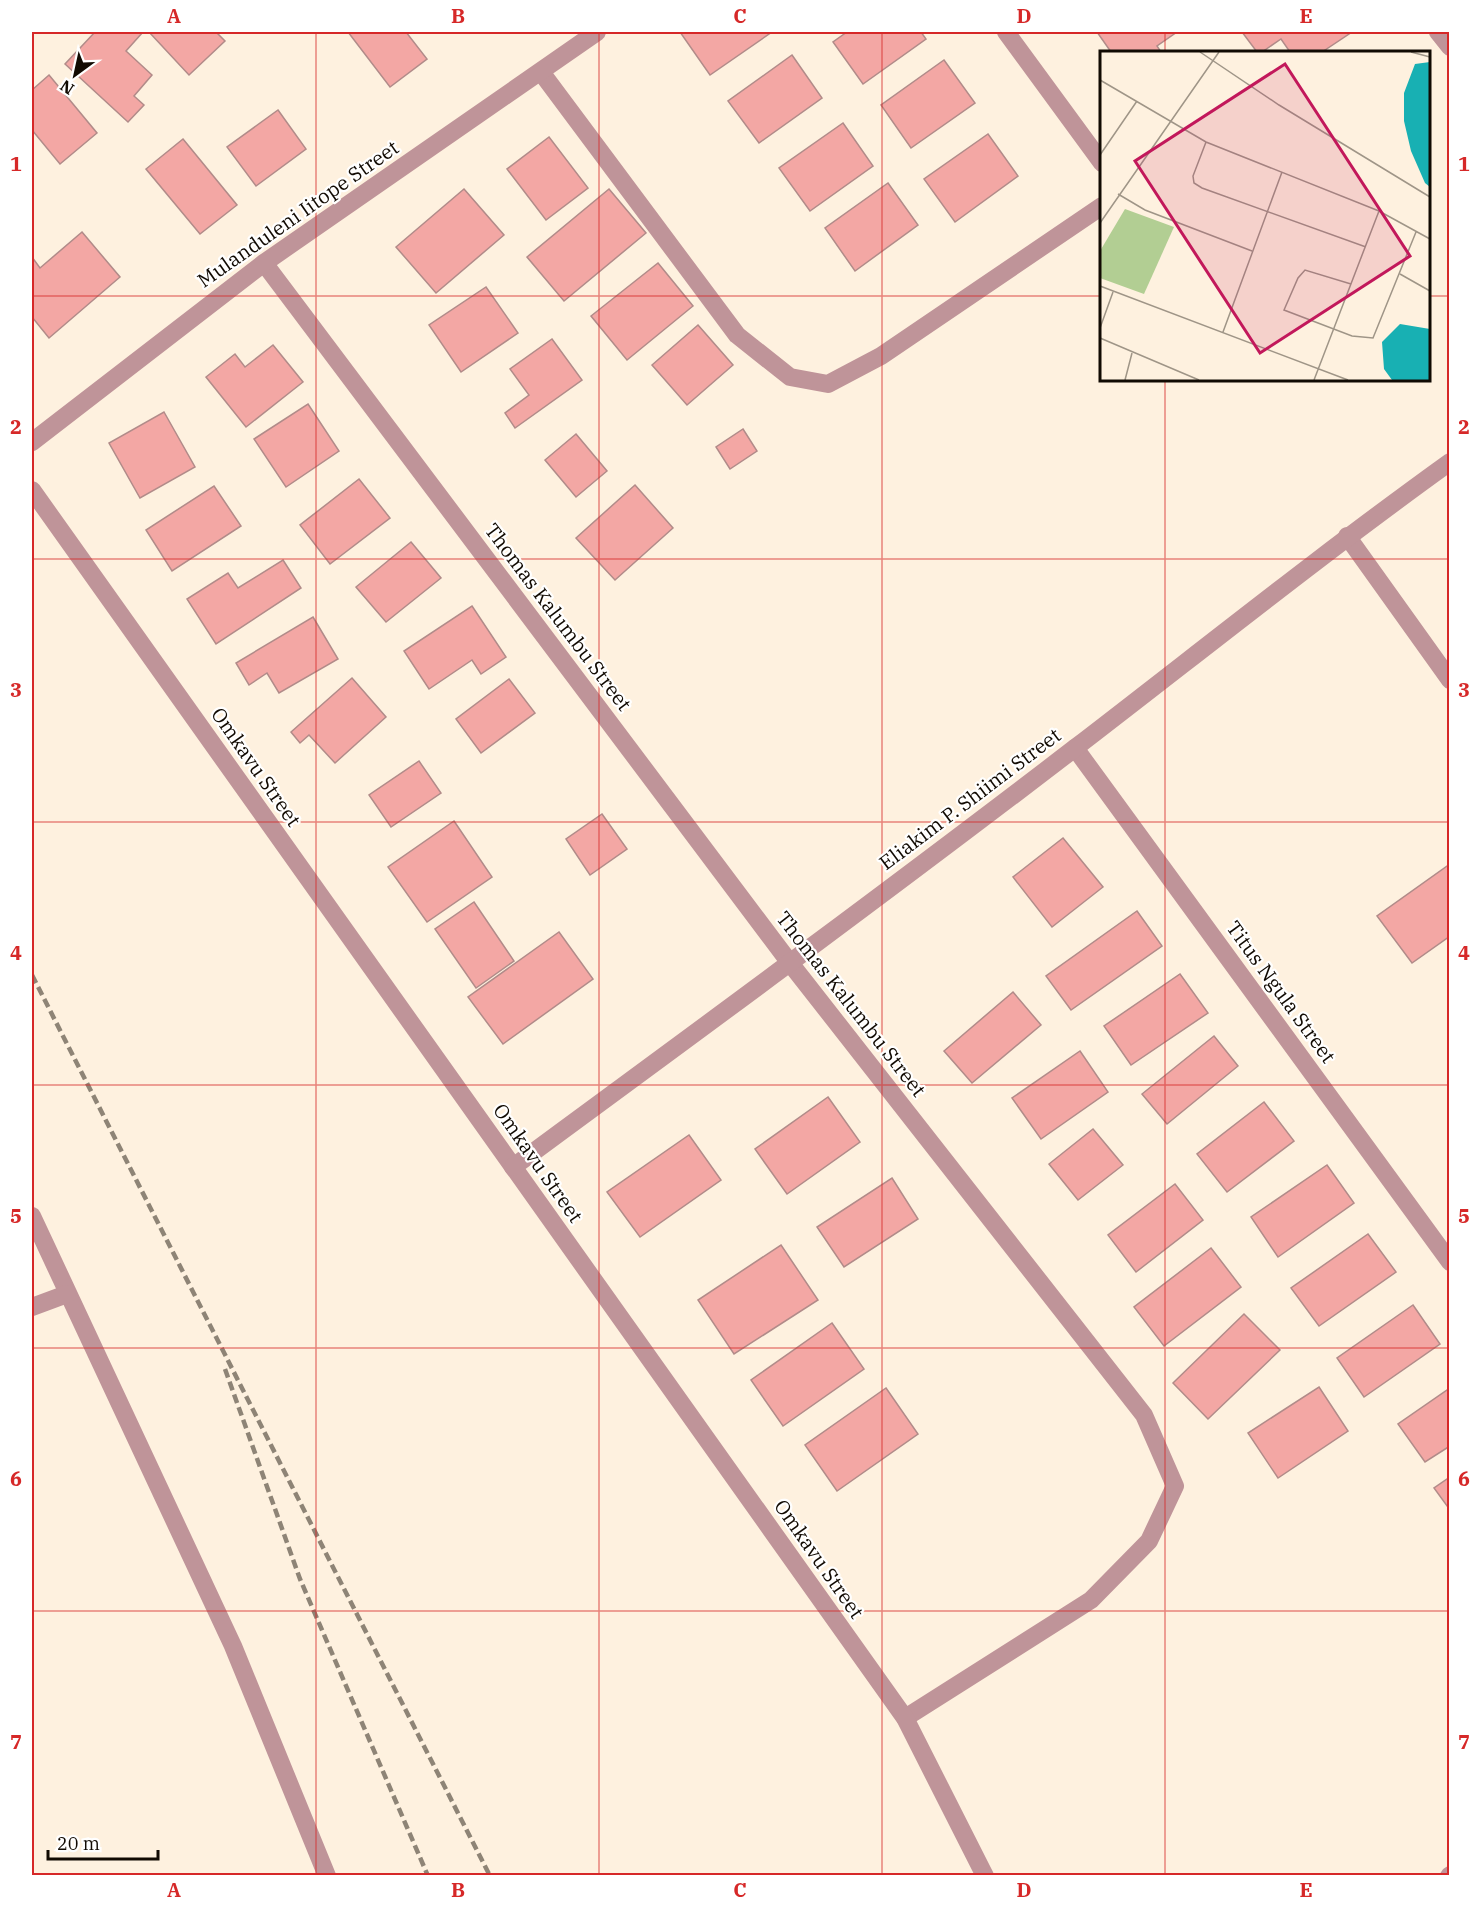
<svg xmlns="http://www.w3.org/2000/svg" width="1481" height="1907" viewBox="0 0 1481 1907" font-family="'IBM Plex Serif',serif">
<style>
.building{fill:#f3a7a4;stroke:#b18b89;stroke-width:1.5}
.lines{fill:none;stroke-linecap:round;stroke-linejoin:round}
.minor{stroke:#bf9499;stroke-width:18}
.rail{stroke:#8e8476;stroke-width:4.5;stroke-dasharray:9 4.5;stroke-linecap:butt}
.grid{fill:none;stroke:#d62828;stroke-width:1.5;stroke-opacity:0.55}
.labels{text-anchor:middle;stroke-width:4.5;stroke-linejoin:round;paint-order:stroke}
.street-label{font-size:20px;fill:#110a02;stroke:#fff}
.inset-road{fill:none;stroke:#9f9587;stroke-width:1.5}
.view{fill:#c2185b;fill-opacity:0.15;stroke:#c2185b;stroke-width:3}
.inset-edge{fill:none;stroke:#110a02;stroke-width:3}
.neatline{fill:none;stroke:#d62828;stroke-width:2}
.grid-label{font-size:20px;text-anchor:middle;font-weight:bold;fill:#d62828}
</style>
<rect width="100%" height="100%" fill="#fef1df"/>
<g class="building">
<path d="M 95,32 L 143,32 L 126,51 L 152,75 L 134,96 L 144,105 L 128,122 L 65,64 Z"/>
<path d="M 149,32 L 216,32 L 225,41 L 189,75 Z"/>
<path d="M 348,32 L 406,32 L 427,59 L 390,87 Z"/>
<path d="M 680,32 L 772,32 L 710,75 Z"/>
<path d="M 847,32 L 921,32 L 926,39 L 863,84 L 833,42 Z"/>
<path d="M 1097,32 L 1177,32 L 1157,46 L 1161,52 L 1111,52 Z"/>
<path d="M 1242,32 L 1352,32 L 1322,52 L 1290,52 L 1281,39 L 1262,52 L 1257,52 Z"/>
<path d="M 792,55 L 822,98 L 759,143 L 728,101 Z"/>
<path d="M 944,60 L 975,103 L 911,148 L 881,105 Z"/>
<path d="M 49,75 L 97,133 L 60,164 L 32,130 L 32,90 Z"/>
<path d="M 278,110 L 306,149 L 256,186 L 227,147 Z"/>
<path d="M 843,123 L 873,166 L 810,211 L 779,168 Z"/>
<path d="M 988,134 L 1018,176 L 955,222 L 924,179 Z"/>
<path d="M 549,137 L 588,188 L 546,220 L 507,169 Z"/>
<path d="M 183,139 L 237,205 L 200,234 L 146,169 Z"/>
<path d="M 888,183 L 918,225 L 855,271 L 825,228 Z"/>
<path d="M 464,189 L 504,235 L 436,293 L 396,247 Z"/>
<path d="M 609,189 L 646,233 L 564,301 L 527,257 Z"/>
<path d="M 82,232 L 120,277 L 49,338 L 32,317 L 32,257 L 40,268 Z"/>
<path d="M 658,263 L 693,306 L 627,360 L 591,316 Z"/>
<path d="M 486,287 L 518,333 L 461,372 L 429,325 Z"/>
<path d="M 698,325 L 733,365 L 687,405 L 652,365 Z"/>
<path d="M 552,339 L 582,380 L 515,428 L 505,413 L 529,395 L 510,369 Z"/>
<path d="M 273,345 L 303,382 L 246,427 L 206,377 L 235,354 L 245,367 Z"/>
<path d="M 308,404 L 339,451 L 286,487 L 254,439 Z"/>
<path d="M 164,412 L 195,467 L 140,498 L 109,443 Z"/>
<path d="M 743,429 L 757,451 L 730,469 L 716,447 Z"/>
<path d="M 576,434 L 607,471 L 576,497 L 545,460 Z"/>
<path d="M 359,479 L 390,518 L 330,564 L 300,525 Z"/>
<path d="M 635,485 L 673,528 L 615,580 L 576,538 Z"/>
<path d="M 214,486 L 241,526 L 172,571 L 146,530 Z"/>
<path d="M 411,542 L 441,578 L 386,622 L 356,587 Z"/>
<path d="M 283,560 L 301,588 L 216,644 L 187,599 L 228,573 L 238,588 Z"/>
<path d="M 472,606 L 506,657 L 481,674 L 472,660 L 429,689 L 404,651 Z"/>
<path d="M 313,617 L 338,659 L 279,693 L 267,673 L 249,685 L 236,663 Z"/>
<path d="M 352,678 L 386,717 L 335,763 L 309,735 L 300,743 L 291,732 Z"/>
<path d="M 509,679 L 535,713 L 481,753 L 456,719 Z"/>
<path d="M 419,761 L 441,793 L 391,827 L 369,795 Z"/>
<path d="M 602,814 L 627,849 L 590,875 L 566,839 Z"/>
<path d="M 454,821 L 492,877 L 427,922 L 388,867 Z"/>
<path d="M 1063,838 L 1103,887 L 1052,927 L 1013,877 Z"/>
<path d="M 1450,864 L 1450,936 L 1412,963 L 1377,916 Z"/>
<path d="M 474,902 L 514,961 L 476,988 L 435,929 Z"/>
<path d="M 1137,911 L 1162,946 L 1071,1010 L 1046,976 Z"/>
<path d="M 559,932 L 593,979 L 503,1044 L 468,997 Z"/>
<path d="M 1180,974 L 1208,1013 L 1131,1065 L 1104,1026 Z"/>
<path d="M 1013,992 L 1041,1025 L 972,1083 L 944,1051 Z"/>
<path d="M 1214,1036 L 1238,1066 L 1167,1124 L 1142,1094 Z"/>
<path d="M 1080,1051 L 1108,1092 L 1041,1139 L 1012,1098 Z"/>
<path d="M 828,1097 L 860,1142 L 787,1194 L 755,1149 Z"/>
<path d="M 1264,1102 L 1294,1141 L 1227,1192 L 1197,1154 Z"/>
<path d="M 1093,1129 L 1123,1165 L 1078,1200 L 1049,1164 Z"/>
<path d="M 689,1135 L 721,1180 L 640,1237 L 607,1192 Z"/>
<path d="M 1327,1165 L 1354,1203 L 1278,1257 L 1251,1217 Z"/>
<path d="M 892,1178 L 918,1219 L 844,1267 L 817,1227 Z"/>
<path d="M 1175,1184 L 1203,1220 L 1136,1272 L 1108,1235 Z"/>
<path d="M 1368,1234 L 1396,1272 L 1319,1326 L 1291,1288 Z"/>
<path d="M 781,1245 L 818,1300 L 734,1354 L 698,1300 Z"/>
<path d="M 1211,1248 L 1241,1287 L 1164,1346 L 1134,1307 Z"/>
<path d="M 1413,1305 L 1440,1344 L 1364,1397 L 1337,1358 Z"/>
<path d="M 1244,1314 L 1280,1350 L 1208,1419 L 1173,1383 Z"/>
<path d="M 832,1323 L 864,1369 L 783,1426 L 751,1380 Z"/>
<path d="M 1319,1387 L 1348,1431 L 1278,1478 L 1248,1433 Z"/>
<path d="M 886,1388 L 918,1434 L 837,1491 L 805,1445 Z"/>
<path d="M 1450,1388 L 1450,1446 L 1425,1462 L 1398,1424 Z"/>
<path d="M 1450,1477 L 1450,1510 L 1434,1488 Z"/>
</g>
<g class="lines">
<g class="minor">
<path d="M 1006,32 L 1102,163"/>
<path d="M 1438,32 L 1450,47"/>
<path d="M 541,72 L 737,335 L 790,377 L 828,384 L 881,356 L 1102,206"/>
<path d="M 264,263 L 790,963 L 1144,1415 L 1175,1486 L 1149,1541 L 1091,1600 L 905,1718"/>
<path d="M 32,442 L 264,263 L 597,32"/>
<path d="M 32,490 L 905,1718 L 985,1876"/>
<path d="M 1347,536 L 1450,680"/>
<path d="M 1075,748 L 1450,1262"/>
<path d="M 513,1167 C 702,1028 890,890 1075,748 C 1200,652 1322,554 1450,462"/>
<path d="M 32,1216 L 233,1646 L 327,1876"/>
<path d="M 32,1307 L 67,1294"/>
<path d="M 1449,1876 L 1450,1875"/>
</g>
<g class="rail">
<path d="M 32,975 L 490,1876"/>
<path d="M 225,1369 L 300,1579 L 428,1876"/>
</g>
</g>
<path class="grid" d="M 316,32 L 316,1876M 599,32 L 599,1876M 882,32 L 882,1876M 1165,32 L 1165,52M 32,296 L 1102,296M 1428,296 L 1450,296M 1165,380 L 1165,1876M 32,559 L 1450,559M 32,822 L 1450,822M 32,1085 L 1450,1085M 32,1348 L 1450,1348M 32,1611 L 1450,1611"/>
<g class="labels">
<g class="street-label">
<text transform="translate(298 214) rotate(-35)" y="7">Mulanduleni Iitope Street</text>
<text transform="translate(558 617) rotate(53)" y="7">Thomas Kalumbu Street</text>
<text transform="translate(256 767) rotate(55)" y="7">Omkavu Street</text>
<text transform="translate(970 799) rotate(-37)" y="7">Eliakim P. Shiimi Street</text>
<text transform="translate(1281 992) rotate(54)" y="7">Titus Ngula Street</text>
<text transform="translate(851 1004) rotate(52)" y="7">Thomas Kalumbu Street</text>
<text transform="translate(538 1163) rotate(55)" y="7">Omkavu Street</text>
<text transform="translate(819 1559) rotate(55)" y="7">Omkavu Street</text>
</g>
</g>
<g transform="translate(1100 51)">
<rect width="330" height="330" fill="#fef1df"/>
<path d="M 25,158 L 74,176 L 44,243 L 0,227 L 0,200 Z" fill="#b2ce93"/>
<path d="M 330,11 L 330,136 L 325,132 L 311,100 L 304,70 L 304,42 L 315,13 ZM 300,273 L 330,278 L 330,329 L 292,329 L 284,318 L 282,291 Z" fill="#18b0b3"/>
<path class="inset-road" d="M 100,1 L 179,54 L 330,146M 311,1 L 330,6M 0,29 L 106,91 L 279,160 L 330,188M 106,91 L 93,125 L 94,132 L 102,137 L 266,196M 0,104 L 37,50M 18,143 L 45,159 L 152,200M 0,172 L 119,1M 300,223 L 330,240M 251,233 L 205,219 L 198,227 L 184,259 L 252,285 L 273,287 L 316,181M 0,235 L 248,329M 0,277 L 13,241M 123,281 L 182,121M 0,287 L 99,329M 25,329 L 32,302M 214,329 L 279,160"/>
<path class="view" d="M 185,13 L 310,205 L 160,302 L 35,110 Z"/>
<rect width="330" height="330" class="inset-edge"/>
</g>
<rect width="1481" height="1907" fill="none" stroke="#ffffff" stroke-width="66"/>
<g transform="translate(75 75) rotate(213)" stroke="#ffffff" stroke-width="4.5" paint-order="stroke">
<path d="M0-4.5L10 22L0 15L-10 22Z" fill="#110a02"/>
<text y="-9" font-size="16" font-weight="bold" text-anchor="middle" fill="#110a02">N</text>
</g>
<path d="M48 1850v9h110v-9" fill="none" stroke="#110a02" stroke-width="3"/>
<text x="57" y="1850" font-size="18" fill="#110a02" stroke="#ffffff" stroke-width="4.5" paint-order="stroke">20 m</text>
<rect x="33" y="33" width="1415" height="1841" class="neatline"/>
<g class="grid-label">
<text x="174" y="23">A</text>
<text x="458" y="23">B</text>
<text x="740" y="23">C</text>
<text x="1024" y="23">D</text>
<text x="1306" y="23">E</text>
<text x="16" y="171">1</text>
<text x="1464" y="171">1</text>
<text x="16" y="434">2</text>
<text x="1464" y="434">2</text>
<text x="16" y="697">3</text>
<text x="1464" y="697">3</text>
<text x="16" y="960">4</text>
<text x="1464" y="960">4</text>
<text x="16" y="1223">5</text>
<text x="1464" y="1223">5</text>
<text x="16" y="1486">6</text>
<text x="1464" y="1486">6</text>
<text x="16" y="1749">7</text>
<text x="1464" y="1749">7</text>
<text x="174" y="1897">A</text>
<text x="458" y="1897">B</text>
<text x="740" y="1897">C</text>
<text x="1024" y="1897">D</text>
<text x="1306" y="1897">E</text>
</g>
</svg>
